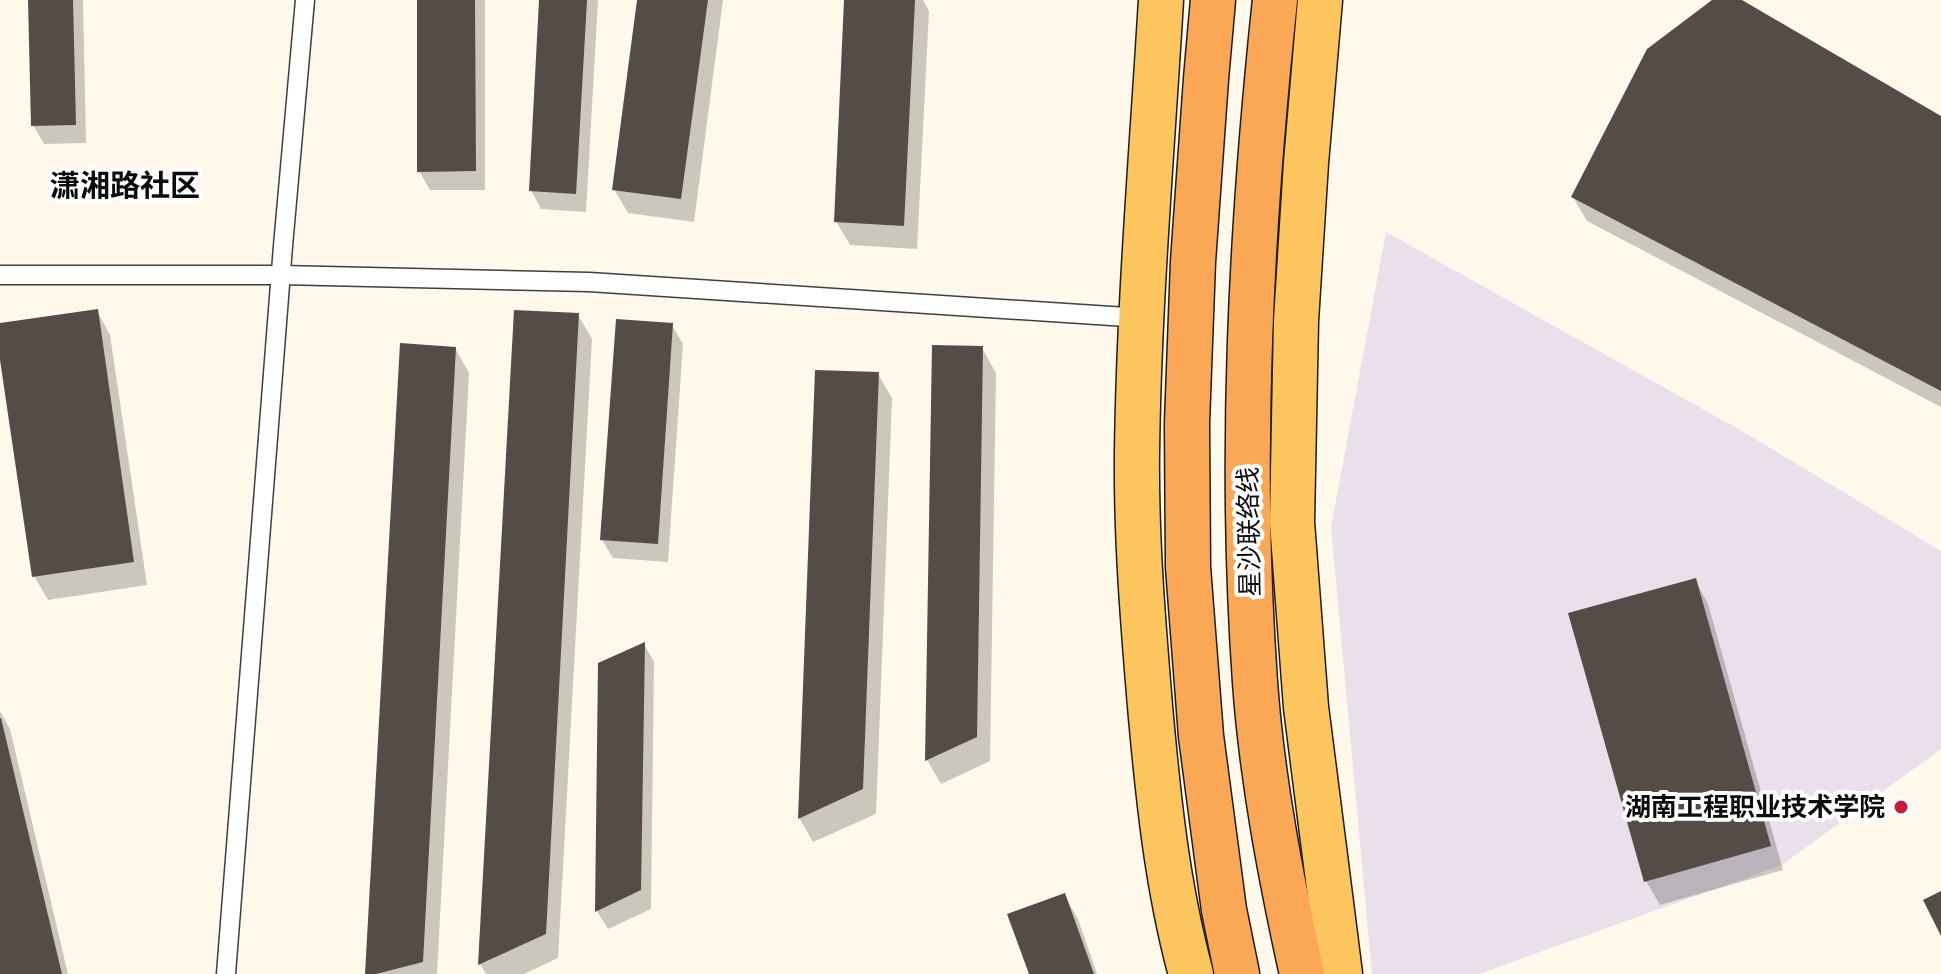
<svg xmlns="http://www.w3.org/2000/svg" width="1941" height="974" viewBox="0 0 1941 974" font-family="'Crimson Pro','Noto Sans SC',serif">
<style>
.industrial{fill:#e9e0ec}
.shadow{fill:#0003}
.building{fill:#554c48}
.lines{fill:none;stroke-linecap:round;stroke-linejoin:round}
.service-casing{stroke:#3f3f3f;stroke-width:21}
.primary-casing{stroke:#1d1d1d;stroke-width:47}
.trunk-casing{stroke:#1d1d1d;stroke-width:47}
.service{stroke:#fff;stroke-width:18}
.primary{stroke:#fdc55d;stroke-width:44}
.trunk{stroke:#fba856;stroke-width:44}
.poi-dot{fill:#c02039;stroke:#fff;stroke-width:3}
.labels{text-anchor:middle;stroke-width:8;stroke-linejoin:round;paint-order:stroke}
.street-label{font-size:26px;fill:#0c0c0c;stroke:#fff}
.poi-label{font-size:26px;font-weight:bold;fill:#0c0c0c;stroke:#fff;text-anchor:end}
.quarter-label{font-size:30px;font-weight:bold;fill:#0c0c0c;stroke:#fff}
</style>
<rect width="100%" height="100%" fill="#fff9eb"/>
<path class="industrial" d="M 1386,232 L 1742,431 L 1941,551 L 1941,749 L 1782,865 L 1479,974 L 1372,974 L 1331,527 Z"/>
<g class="shadow">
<path d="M 30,0 L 83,0 L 86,143 L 44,144 L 33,125 Z"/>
<path d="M 419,0 L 485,0 L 485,190 L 430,190 L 419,171 Z"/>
<path d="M 541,0 L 598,0 L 586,212 L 541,209 L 531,190 Z"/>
<path d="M 639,0 L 723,0 L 694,222 L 628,213 L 614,189 Z"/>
<path d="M 846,0 L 923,0 L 929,11 L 917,249 L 850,245 L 836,221 Z"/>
<path d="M 1716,0 L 1738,0 L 1941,119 L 1941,407 L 1587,221 L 1573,197 Z"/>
<path d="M 97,311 L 110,335 L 147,585 L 48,600 L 34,576 L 0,346 L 0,325 Z"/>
<path d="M 516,312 L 578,315 L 592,339 L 558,958 L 524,974 L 486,974 L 480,964 Z"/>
<path d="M 672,325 L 683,344 L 668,562 L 613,558 L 602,540 Z"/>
<path d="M 934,347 L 982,348 L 996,373 L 990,761 L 941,784 L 927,760 Z"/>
<path d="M 455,348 L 469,373 L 437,974 L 367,974 Z"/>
<path d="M 817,372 L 878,374 L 892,398 L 876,814 L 813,842 L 800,819 Z"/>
<path d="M 1695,580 L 1708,604 L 1783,870 L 1660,905 L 1646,881 Z"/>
<path d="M 644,644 L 654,662 L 651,909 L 608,929 L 597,911 L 600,664 Z"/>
<path d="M 0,711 L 10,729 L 68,974 L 0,974 Z"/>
<path d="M 1064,895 L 1078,919 L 1097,974 L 1031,974 Z"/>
</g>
<g class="building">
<path d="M 28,0 L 73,0 L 76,125 L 31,126 Z"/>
<path d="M 417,0 L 475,0 L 476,171 L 417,172 Z"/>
<path d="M 539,0 L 587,0 L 576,194 L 529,191 Z"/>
<path d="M 637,0 L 708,0 L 681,199 L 612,190 Z"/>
<path d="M 844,0 L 915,0 L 904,226 L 834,222 Z"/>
<path d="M 1712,0 L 1742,0 L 1941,116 L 1941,391 L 1571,197 L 1647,49 Z"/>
<path d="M 98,309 L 134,562 L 32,577 L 0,360 L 0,323 Z"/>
<path d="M 514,310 L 579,313 L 546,934 L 478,965 Z"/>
<path d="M 616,319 L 673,323 L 658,544 L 600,540 Z"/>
<path d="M 400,343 L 456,347 L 423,962 L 376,974 L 365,974 Z"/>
<path d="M 932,345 L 983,346 L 977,737 L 925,761 Z"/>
<path d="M 815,370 L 879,372 L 863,789 L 798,819 Z"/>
<path d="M 1696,578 L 1771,846 L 1644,882 L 1568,613 Z"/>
<path d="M 645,642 L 641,890 L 595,912 L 598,663 Z"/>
<path d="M 0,718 L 1,718 L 62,974 L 0,974 Z"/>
<path d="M 1941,891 L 1941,936 L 1923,900 Z"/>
<path d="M 1065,893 L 1094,974 L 1029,974 L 1007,914 Z"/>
</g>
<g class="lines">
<defs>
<g id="service">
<path d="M 0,275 L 281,275 L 589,282 L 1142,318"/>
<path d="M 226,974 L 283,246 L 305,0"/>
</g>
<g id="primary">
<path d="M 1161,0 C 1152,151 1139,302 1137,452 C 1136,537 1143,622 1150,706 C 1158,796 1167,886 1191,974"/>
<path d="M 1320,0 L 1306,163 L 1296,321 L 1292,522 L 1306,707 L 1340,974"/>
</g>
<g id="trunk">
<path d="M 1213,0 L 1206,79 L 1193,262 L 1187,423 L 1188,567 L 1201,736 L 1224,910 L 1237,974"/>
<path d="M 1275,0 C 1251,226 1239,455 1255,682 C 1262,780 1281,878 1302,974"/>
</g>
</defs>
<use href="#service" class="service-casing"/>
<use href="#primary" class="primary-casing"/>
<use href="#trunk" class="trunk-casing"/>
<use href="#service" class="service"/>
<use href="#primary" class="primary"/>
<use href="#trunk" class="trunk"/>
</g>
<circle class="poi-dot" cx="1901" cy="807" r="8"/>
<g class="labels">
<g class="street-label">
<text transform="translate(1249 532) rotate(-91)" y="9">星沙联络线</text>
</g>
<g class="poi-label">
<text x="1885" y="816">湖南工程职业技术学院</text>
</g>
<g class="quarter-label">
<text x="125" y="196">潇湘路社区</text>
</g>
</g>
</svg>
